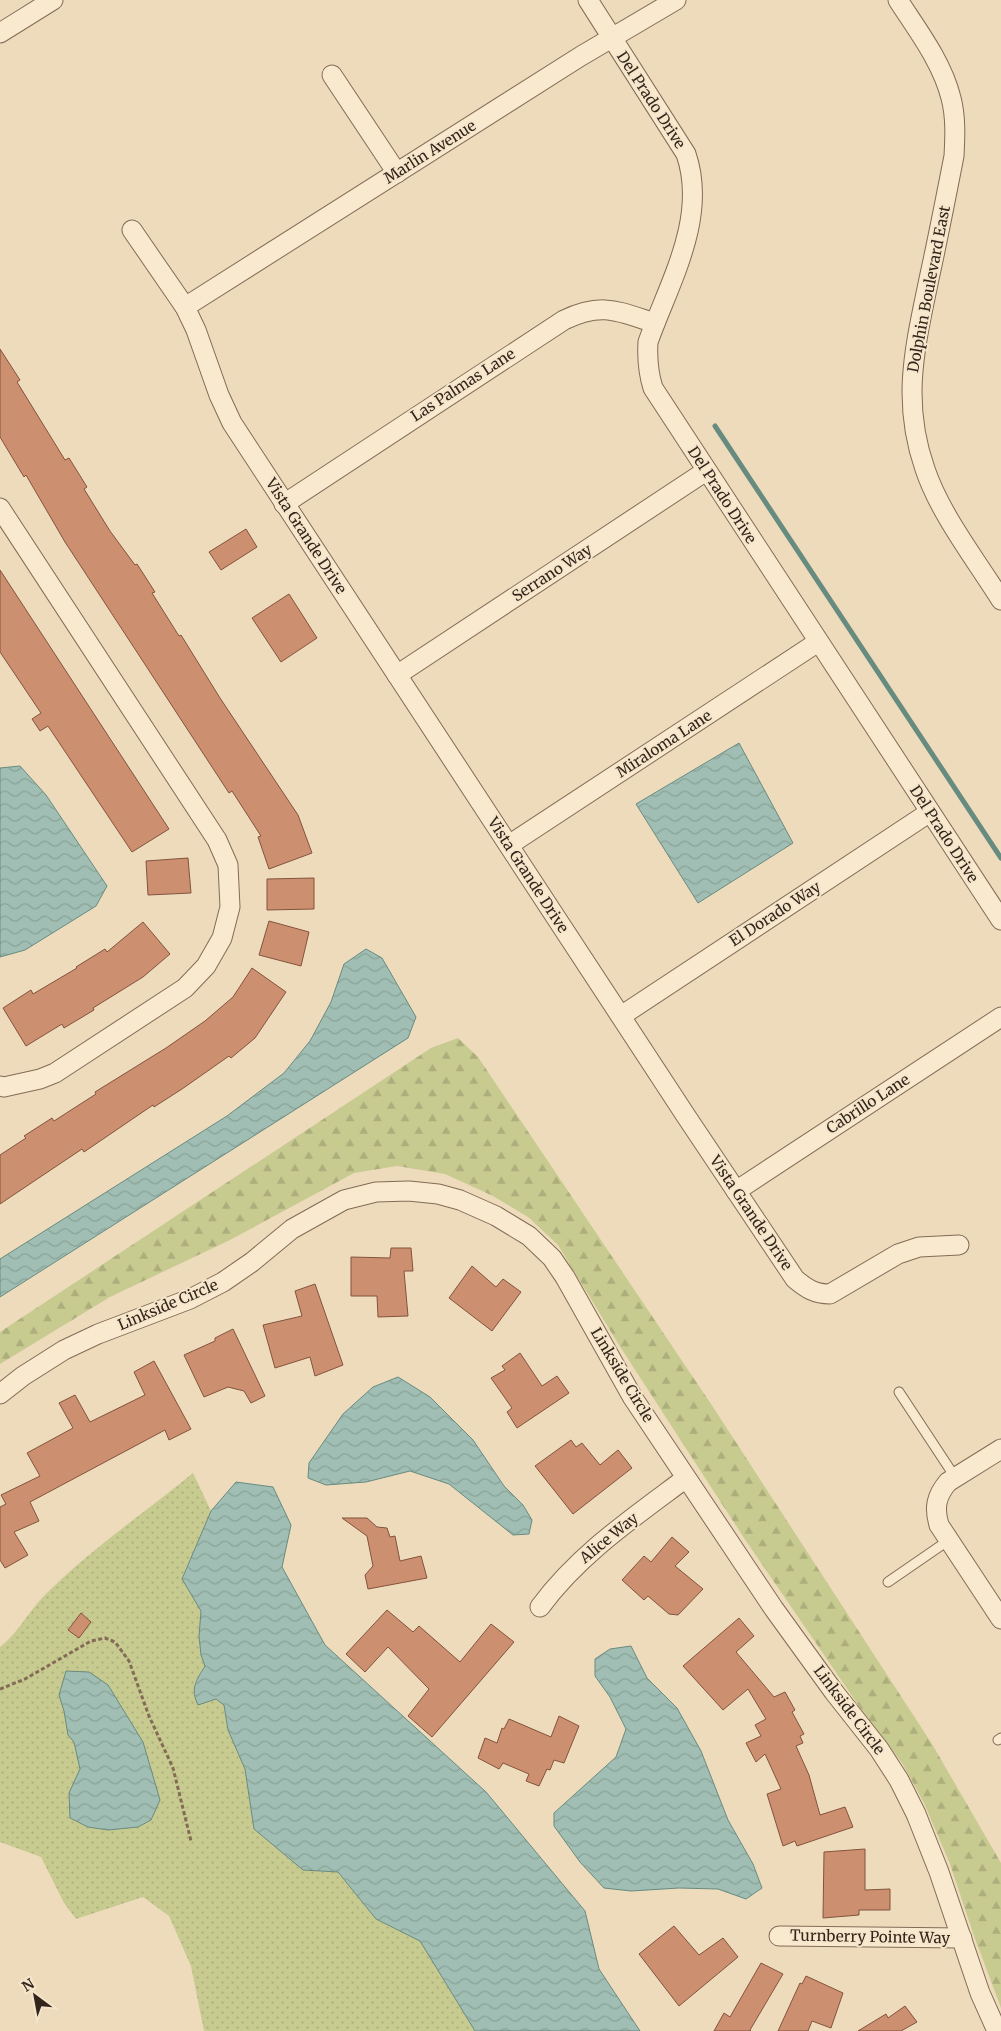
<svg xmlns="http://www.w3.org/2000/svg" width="1001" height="2031" viewBox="0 0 1001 2031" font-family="Merriweather,serif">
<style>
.grass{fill:url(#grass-dots)}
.forest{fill:url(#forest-firs)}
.water{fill:url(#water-waves);stroke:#688b80}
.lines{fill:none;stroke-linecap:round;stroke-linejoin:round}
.stream{stroke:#688b80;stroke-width:5}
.building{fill:#cc9071;stroke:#83533c}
.service-casing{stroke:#846b56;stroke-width:11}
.minor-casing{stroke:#846b56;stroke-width:21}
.path{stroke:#846b56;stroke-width:3;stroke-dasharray:4 2.5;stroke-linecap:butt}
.service{stroke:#f8e9cf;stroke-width:9}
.minor{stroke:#f8e9cf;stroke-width:19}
.labels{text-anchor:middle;stroke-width:4;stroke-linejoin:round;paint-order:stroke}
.street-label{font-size:15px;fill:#33251b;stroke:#f5e6cb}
</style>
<defs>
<pattern id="grass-dots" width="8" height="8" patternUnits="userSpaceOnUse" patternTransform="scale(1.25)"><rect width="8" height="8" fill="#c8cb90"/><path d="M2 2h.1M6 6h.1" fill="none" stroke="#acae7c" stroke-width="1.8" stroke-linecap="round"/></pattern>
<pattern id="forest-firs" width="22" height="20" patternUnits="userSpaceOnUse" patternTransform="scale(1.25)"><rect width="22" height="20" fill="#c8cb90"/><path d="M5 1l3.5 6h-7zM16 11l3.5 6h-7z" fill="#acae7c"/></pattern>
<pattern id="water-waves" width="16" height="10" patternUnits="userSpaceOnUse" patternTransform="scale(1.25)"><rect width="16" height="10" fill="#a0beb3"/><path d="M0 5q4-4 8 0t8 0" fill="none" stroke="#8aa399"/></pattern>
</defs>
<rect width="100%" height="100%" fill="#eddbbc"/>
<path class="grass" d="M 193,1473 L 211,1511 L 182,1578 L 201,1611 L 199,1636 L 201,1655 L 205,1666 L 194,1684 L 224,1705 L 228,1730 L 245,1769 L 254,1829 L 303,1870 L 338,1872 L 376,1919 L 420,1941 L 475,2031 L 204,2031 L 191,1966 L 169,1916 L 143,1897 L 76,1919 L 64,1903 L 41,1857 L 0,1842 L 0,1647 C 18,1633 27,1614 42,1598 C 88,1551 143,1514 193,1473 Z"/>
<path class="forest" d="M 458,1038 L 478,1057 L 713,1407 L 932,1744 L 1001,1863 L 1001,2008 L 974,1936 L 950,1864 L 924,1803 L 902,1763 L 861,1709 L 744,1538 L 619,1345 L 558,1245 L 528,1217 L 493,1196 L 445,1174 L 397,1166 L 354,1173 L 230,1240 L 110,1297 L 0,1364 L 0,1332 L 431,1048 Z"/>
<g class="water">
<path d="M 739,743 L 793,843 L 698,903 L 636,804 Z"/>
<path d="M 20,766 L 46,795 L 107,886 L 96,906 L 25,950 L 0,957 L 0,768 Z"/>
<path d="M 366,949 L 382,958 L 416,1017 L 408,1038 L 0,1297 L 0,1259 L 227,1116 L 284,1073 L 310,1041 L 331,1002 L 344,964 Z"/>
<path d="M 398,1377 L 430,1397 L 473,1440 L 504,1486 L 523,1505 L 532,1520 L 529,1534 L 513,1535 L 449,1484 L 410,1471 L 366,1482 L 326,1485 L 308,1478 L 309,1463 L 343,1414 L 373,1387 Z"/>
<path d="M 236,1482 L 273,1487 L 291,1525 L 282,1567 L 325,1645 L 486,1792 L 585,1911 L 599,1969 L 640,2031 L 475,2031 L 420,1941 L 376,1919 L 338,1872 L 303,1870 L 254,1829 L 245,1769 L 228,1730 L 224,1705 L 216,1699 L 198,1705 C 190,1688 196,1681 205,1666 L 201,1655 L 199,1636 L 201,1611 L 182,1579 L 211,1511 Z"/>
<path d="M 631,1646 L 647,1678 L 677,1708 L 701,1751 L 728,1820 L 753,1864 L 762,1888 L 746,1899 L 718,1889 L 679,1888 L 631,1891 L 604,1888 L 580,1862 L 554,1826 L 554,1813 L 616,1757 L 626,1729 L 610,1697 L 595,1676 L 595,1659 L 610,1649 Z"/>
<path d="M 66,1671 L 89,1672 L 108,1685 L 143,1742 L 160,1800 L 151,1820 L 138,1827 L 108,1830 L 88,1827 L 70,1818 L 69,1793 L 80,1769 L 74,1742 L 68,1735 L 64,1711 L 59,1695 Z"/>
</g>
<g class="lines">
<path class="stream" d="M 715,426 L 1001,858"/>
</g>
<g class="building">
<path d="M 0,349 L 20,380 L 17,382 L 65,460 L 69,458 L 87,487 L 84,489 L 110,531 L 135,565 L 137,564 L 155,592 L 152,593 L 179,636 L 181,635 L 220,698 L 298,815 L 312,853 L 269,869 L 258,837 L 261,836 L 232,791 L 229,793 L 65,542 L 26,475 L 24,477 L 0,437 Z"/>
<path d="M 246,529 L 257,547 L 221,570 L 209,552 Z"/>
<path d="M 0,570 L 169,829 L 132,852 L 48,726 L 40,731 L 32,719 L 41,713 L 0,652 Z"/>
<path d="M 289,594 L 317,638 L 281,662 L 252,618 Z"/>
<path d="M 188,858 L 191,893 L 148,895 L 146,861 Z"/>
<path d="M 314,878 L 314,909 L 267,910 L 267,879 Z"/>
<path d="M 269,921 L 309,932 L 301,966 L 259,955 Z"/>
<path d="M 143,922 L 170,954 L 143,977 L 93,1008 L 94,1010 L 64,1028 L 62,1024 L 26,1046 L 3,1008 L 31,990 L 33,994 L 77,968 L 76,967 L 105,949 L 107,952 Z"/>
<path d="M 252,968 L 286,992 L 255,1038 L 231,1058 L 229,1056 L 182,1089 L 154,1107 L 153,1105 L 84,1152 L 82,1149 L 0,1204 L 0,1155 L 26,1138 L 24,1136 L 52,1118 L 54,1121 L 96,1094 L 95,1092 L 166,1048 L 205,1021 L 233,997 Z"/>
<path d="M 391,1248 L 411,1248 L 413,1271 L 404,1271 L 408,1316 L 378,1317 L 377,1296 L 351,1296 L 351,1257 L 390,1258 Z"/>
<path d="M 472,1266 L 496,1287 L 503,1279 L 521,1292 L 492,1331 L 449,1298 Z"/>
<path d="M 315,1284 L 343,1365 L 315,1376 L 310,1357 L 275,1368 L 263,1325 L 302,1316 L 295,1291 Z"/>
<path d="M 233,1329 L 265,1396 L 251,1403 L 244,1391 L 228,1387 L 204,1397 L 184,1355 L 215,1341 L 215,1338 Z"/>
<path d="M 520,1353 L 542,1386 L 557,1376 L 569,1393 L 517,1428 L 507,1412 L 512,1408 L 491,1378 L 505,1370 L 502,1366 Z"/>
<path d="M 154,1361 L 191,1429 L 169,1440 L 165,1430 L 30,1502 L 39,1521 L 14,1532 L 28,1555 L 5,1568 L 0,1560 L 0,1507 L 6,1504 L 1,1495 L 40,1476 L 27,1453 L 73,1428 L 59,1403 L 75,1395 L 90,1422 L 145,1395 L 134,1372 Z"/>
<path d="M 571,1440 L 576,1447 L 582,1443 L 600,1465 L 618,1450 L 632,1468 L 573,1514 L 535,1466 Z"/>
<path d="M 342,1518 L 367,1518 L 377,1527 L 387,1528 L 390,1537 L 395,1536 L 400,1561 L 421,1556 L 427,1578 L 368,1589 L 365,1575 L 373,1566 L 367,1536 Z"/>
<path d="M 672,1537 L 689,1552 L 675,1566 L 703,1589 L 678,1615 L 669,1614 L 648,1596 L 644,1600 L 622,1580 L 644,1556 L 651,1562 Z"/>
<path d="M 387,1610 L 413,1632 L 419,1626 L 460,1662 L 491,1624 L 514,1642 L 432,1737 L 408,1716 L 429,1689 L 388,1647 L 365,1672 L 346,1654 Z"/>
<path d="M 81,1613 L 91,1622 L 79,1638 L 68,1630 Z"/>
<path d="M 739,1618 L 754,1636 L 736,1652 L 774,1697 L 785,1692 L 795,1710 L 792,1712 L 804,1734 L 800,1736 L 803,1743 L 796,1746 L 809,1775 L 820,1815 L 845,1807 L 853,1827 L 797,1846 L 795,1841 L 783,1846 L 767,1794 L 781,1789 L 765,1754 L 756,1762 L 746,1743 L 761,1736 L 755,1725 L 766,1719 L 748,1689 L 723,1710 L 683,1666 Z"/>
<path d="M 559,1716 L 579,1726 L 564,1763 L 554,1760 L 550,1770 L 547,1769 L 539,1786 L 526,1781 L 529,1774 L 503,1763 L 499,1769 L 478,1758 L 485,1738 L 497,1743 L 502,1728 L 504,1729 L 509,1719 L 551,1737 Z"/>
<path d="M 865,1849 L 865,1890 L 890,1889 L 890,1910 L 859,1910 L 859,1915 L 823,1918 L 824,1852 Z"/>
<path d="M 674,1926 L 699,1955 L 723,1938 L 738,1957 L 679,2006 L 639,1954 Z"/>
<path d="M 761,1963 L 783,1974 L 750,2030 L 751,2031 L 714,2031 L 724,2013 L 730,2017 Z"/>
<path d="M 806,1976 L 843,1993 L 831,2028 L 812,2021 L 808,2031 L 778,2031 L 800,1983 L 802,1984 Z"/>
<path d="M 905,2006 L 917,2022 L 901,2031 L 858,2031 L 886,2014 L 888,2018 Z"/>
</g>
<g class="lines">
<defs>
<g id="service">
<path d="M 899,1392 L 955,1477"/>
<path d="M 888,1582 L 949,1540"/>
<path d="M 998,1740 L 1001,1738"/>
</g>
<g id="minor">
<path d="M 588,0 L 686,154 C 708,218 669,283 648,342 C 647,359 648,372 653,388 L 1001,920"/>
<path d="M 898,0 C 918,31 942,62 951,98 C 956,117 955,137 954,156 C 946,197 938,238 929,279 C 915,347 901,401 925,469 C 940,514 976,560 1001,600"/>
<path d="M 0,33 L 53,0"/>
<path d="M 332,75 L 397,173"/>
<path d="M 132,230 L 185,307 L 196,330 L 219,395 L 232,423 L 686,1116 L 795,1279 C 807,1289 815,1294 830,1294 L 898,1254 L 919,1247 L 959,1245"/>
<path d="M 185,307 L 581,56 L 676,0"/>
<path d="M 284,504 L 564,320 C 602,302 617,311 655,323"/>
<path d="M 0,508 L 217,840 L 228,865 L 230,907 L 222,938 L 206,966 L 185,988 L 55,1073 L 40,1079 L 4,1087 L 0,1086"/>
<path d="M 397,675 L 706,471"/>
<path d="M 509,845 L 818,642"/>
<path d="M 621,1016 L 930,812"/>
<path d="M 736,1191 L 1001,1017"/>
<path d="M 0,1394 L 23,1376 L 64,1350 L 98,1334 L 190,1299 L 223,1282 L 252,1262 L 292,1229 L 344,1200 L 376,1192 L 409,1191 L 438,1194 L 460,1200 L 496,1216 L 529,1236 L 552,1258 L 565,1277 L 633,1398 L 774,1609 L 834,1692 L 879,1749 L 899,1780 L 916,1814 L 939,1872 L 980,1993 L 997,2031"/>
<path d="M 1001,1449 L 948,1482 C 936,1496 934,1508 939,1525 L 1001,1619"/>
<path d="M 540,1607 C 579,1554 634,1517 686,1478"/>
<path d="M 779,1936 L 962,1938"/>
</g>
</defs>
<use href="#service" class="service-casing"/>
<use href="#minor" class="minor-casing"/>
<path class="path" d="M 0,1689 L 25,1679 L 91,1641 L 105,1638 L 115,1642 L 129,1661 L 149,1716 L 173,1768 L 191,1841"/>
<use href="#service" class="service"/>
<use href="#minor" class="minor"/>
</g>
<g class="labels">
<g class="street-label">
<text transform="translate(651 100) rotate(57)" y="5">Del Prado Drive</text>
<text transform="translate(430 152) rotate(-32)" y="5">Marlin Avenue</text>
<text transform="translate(929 289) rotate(-79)" y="5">Dolphin Boulevard East</text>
<text transform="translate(463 385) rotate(-33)" y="5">Las Palmas Lane</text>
<text transform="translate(722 495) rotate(57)" y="5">Del Prado Drive</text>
<text transform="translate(306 536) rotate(57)" y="5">Vista Grande Drive</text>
<text transform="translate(552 573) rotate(-33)" y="5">Serrano Way</text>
<text transform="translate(664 744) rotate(-33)" y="5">Miraloma Lane</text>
<text transform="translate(944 834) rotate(57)" y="5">Del Prado Drive</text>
<text transform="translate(528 875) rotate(57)" y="5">Vista Grande Drive</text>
<text transform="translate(775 914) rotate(-33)" y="5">El Dorado Way</text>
<text transform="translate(868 1104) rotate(-33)" y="5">Cabrillo Lane</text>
<text transform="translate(751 1213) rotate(56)" y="5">Vista Grande Drive</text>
<text transform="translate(168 1305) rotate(-23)" y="5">Linkside Circle</text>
<text transform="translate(622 1375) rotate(59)" y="5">Linkside Circle</text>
<text transform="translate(609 1538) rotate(-39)" y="5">Alice Way</text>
<text transform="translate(849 1710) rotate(53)" y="5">Linkside Circle</text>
<text transform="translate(870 1937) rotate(1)" y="5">Turnberry Pointe Way</text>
</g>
</g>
<g transform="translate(35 1996) rotate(328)" stroke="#f5e6cb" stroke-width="4" paint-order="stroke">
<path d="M0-4L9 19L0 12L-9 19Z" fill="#33251b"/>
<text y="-8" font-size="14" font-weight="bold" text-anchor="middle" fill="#33251b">N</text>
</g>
</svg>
